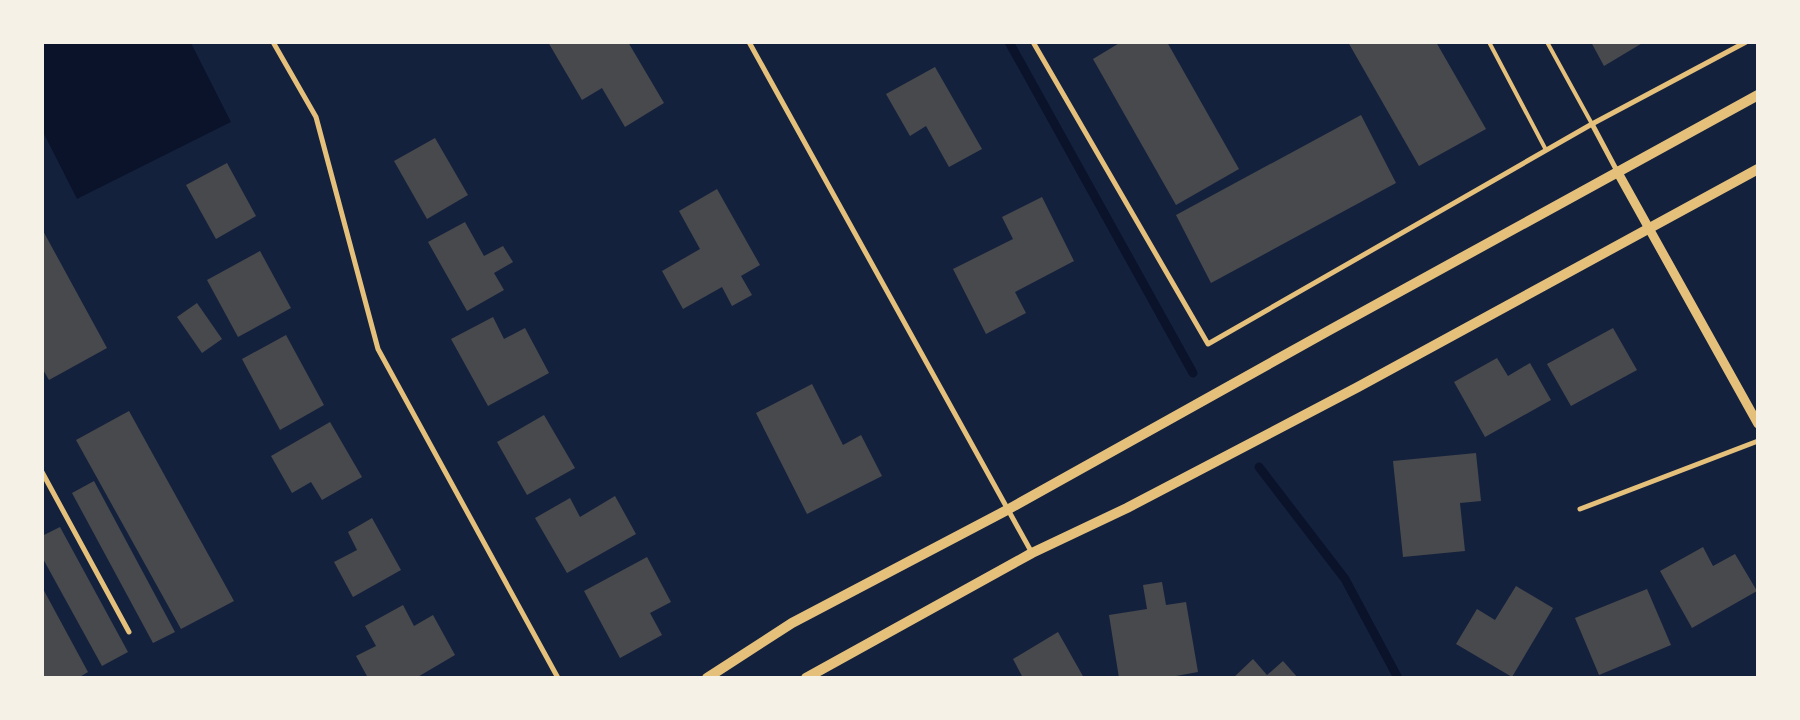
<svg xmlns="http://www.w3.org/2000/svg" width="1800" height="720" viewBox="0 0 1800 720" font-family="'Roboto Condensed',sans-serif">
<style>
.water{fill:#0b132b}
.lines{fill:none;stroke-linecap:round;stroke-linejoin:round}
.stream{stroke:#0b132b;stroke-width:9}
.building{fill:#48494c}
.service{stroke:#e5c07b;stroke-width:4}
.minor{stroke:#e5c07b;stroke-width:5}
.tertiary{stroke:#e5c07b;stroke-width:9}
.secondary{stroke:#e5c07b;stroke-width:10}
</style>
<rect width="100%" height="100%" fill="#14213d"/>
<path class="water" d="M 43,42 L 191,43 L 231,122 L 77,199 L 43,132 Z"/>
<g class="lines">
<g class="stream">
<path d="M 1009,42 L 1193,373"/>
<path d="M 1259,467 L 1345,579 L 1398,678"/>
</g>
</g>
<g class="building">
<path d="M 548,42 L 628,42 L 664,103 L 625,127 L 602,88 L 582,100 Z"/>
<path d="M 1121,42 L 1167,42 L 1239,169 L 1176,205 L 1093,59 Z"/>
<path d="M 1348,42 L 1436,42 L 1486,129 L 1419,166 Z"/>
<path d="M 1591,42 L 1644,42 L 1604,66 Z"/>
<path d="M 935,67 L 982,149 L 949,167 L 926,126 L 910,136 L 886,94 Z"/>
<path d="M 1361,115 L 1396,183 L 1211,283 L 1176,215 Z"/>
<path d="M 435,138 L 468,195 L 427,219 L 394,161 Z"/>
<path d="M 227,163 L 256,216 L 216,239 L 186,185 Z"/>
<path d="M 717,189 L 760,265 L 741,276 L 752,295 L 732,306 L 722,287 L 683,309 L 662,271 L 700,249 L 679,211 Z"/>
<path d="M 1042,197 L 1074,261 L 1015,292 L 1026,313 L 986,334 L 953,269 L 1013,239 L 1002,217 Z"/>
<path d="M 465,222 L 484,256 L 503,246 L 513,262 L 494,273 L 504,290 L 467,311 L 428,242 Z"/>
<path d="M 42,229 L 107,348 L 49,380 L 42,368 Z"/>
<path d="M 260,251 L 291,308 L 238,337 L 207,280 Z"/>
<path d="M 197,303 L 222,339 L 202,353 L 177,317 Z"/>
<path d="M 493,317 L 504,339 L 525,328 L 549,373 L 488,406 L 451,339 Z"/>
<path d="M 1613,328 L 1637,370 L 1571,406 L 1547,364 Z"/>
<path d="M 286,335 L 324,405 L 280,430 L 242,359 Z"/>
<path d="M 1497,358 L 1508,376 L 1530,363 L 1551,400 L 1485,437 L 1454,382 Z"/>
<path d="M 812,384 L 843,445 L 861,435 L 882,476 L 807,514 L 756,413 Z"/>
<path d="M 129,411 L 234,601 L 181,629 L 76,440 Z"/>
<path d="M 544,415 L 575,468 L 527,495 L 497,442 Z"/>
<path d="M 330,422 L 362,477 L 322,500 L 311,482 L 292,493 L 271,456 Z"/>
<path d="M 1476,453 L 1481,501 L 1460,503 L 1465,551 L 1403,557 L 1393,461 Z"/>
<path d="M 94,481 L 175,632 L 153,643 L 72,493 Z"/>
<path d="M 615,496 L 636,534 L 567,573 L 535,518 L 570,498 L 580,517 Z"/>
<path d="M 372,518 L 401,570 L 353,597 L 334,562 L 357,550 L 348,532 Z"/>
<path d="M 60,527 L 128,652 L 102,666 L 42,557 L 42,536 Z"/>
<path d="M 1703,547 L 1713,566 L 1735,554 L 1757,591 L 1692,628 L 1660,571 Z"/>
<path d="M 647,557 L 671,602 L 650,613 L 662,635 L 620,658 L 584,591 Z"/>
<path d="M 1162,582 L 1166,605 L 1186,602 L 1198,672 L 1165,678 L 1119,678 L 1109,615 L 1147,609 L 1143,585 Z"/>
<path d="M 1516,586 L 1553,608 L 1512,677 L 1456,644 L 1477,609 L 1495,620 Z"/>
<path d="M 42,587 L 88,672 L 78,678 L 42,678 Z"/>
<path d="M 1647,589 L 1671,645 L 1599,675 L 1575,618 Z"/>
<path d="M 403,605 L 414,626 L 433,615 L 455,655 L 416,678 L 368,678 L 356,656 L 376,646 L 365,626 Z"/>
<path d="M 1058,632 L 1084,678 L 1023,678 L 1013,659 Z"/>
<path d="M 1253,659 L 1267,675 L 1283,661 L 1298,678 L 1233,678 Z"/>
</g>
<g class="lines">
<g class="service">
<path d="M 1489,42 L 1546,150"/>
<path d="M 1547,42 L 1592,124"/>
</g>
<g class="minor">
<path d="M 273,42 L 316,117 L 378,349 L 558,678"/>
<path d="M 749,42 L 1032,553"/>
<path d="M 1033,42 L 1208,344 L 1592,124 L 1746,42"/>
<path d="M 1592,124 L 1617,171"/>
<path d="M 42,472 L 129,632"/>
<path d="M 1580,509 L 1758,441"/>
</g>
<path class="tertiary" d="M 1617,171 L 1758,424"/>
<g class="secondary">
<path d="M 707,678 L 792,623 L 1007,510 L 1328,331 L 1758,95"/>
<path d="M 806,678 L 1032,553 L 1127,508 L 1358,387 L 1758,169"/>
</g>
</g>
<rect width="1800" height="720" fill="none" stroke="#f6f1e7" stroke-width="88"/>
</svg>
